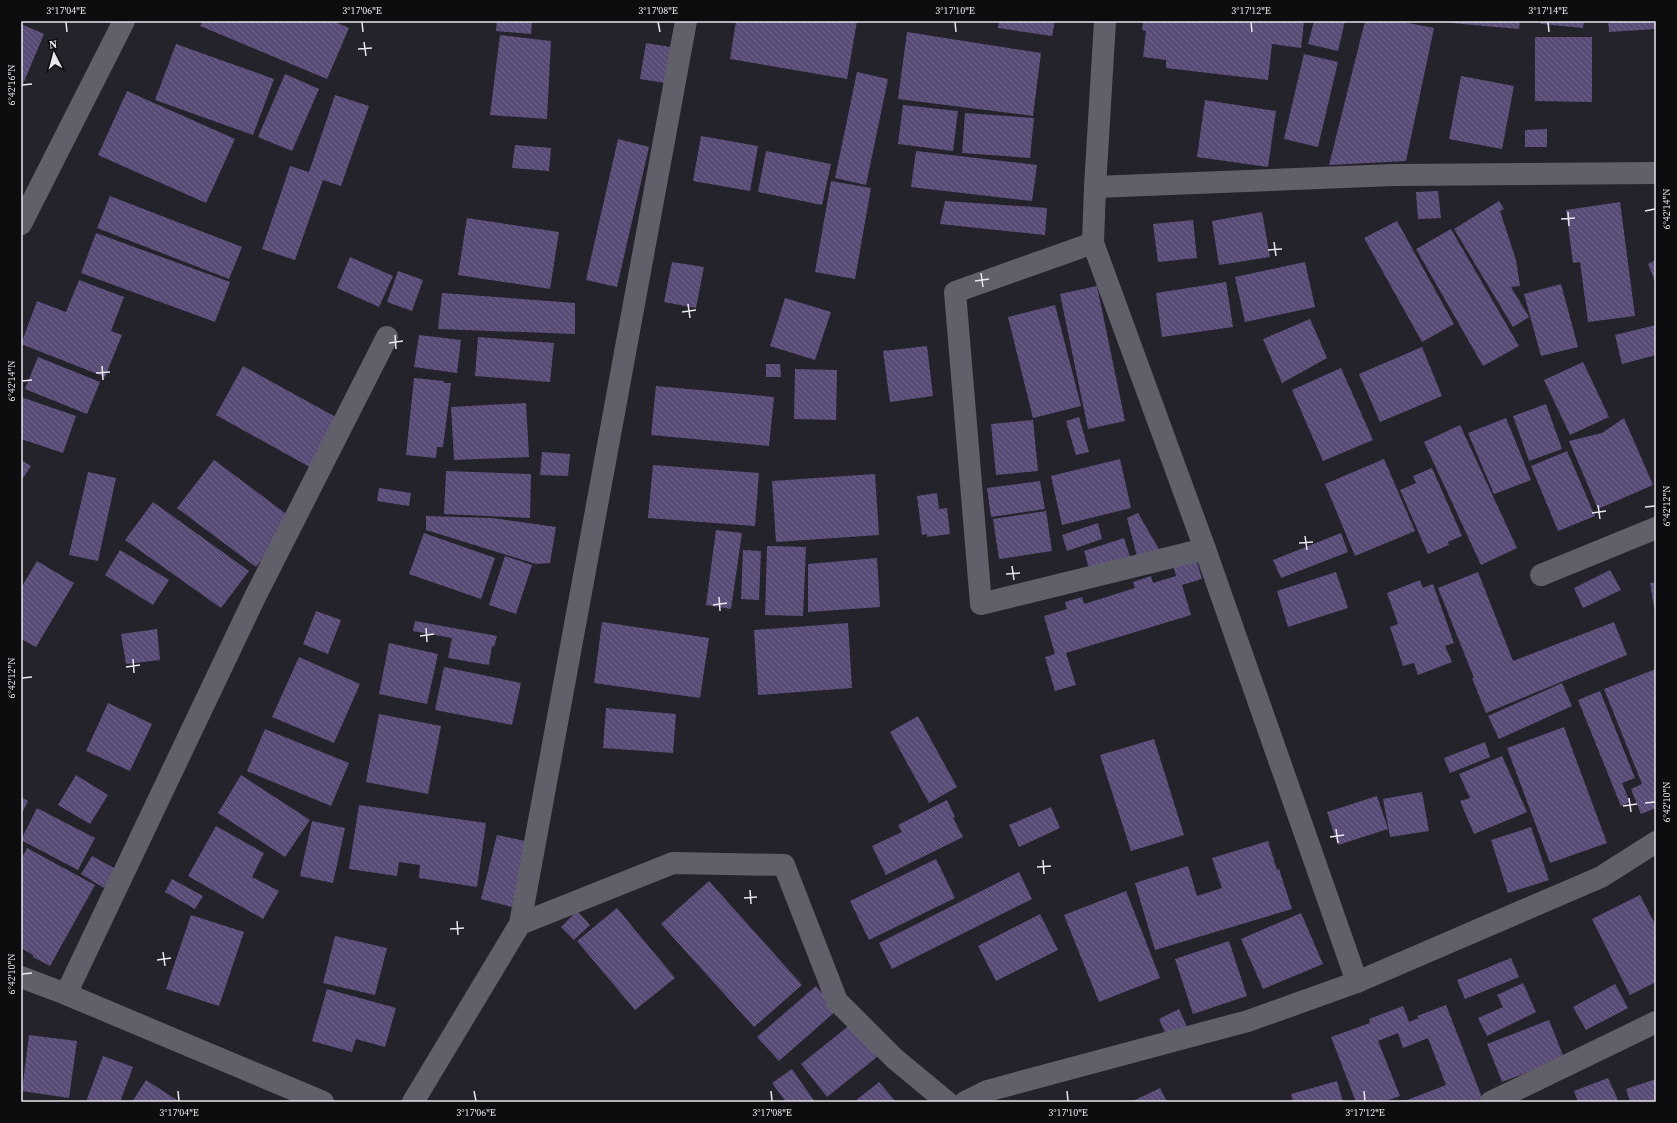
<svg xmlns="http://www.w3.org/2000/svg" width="1677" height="1123" viewBox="0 0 1677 1123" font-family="'Source Serif 4',serif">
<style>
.building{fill:url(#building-back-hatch)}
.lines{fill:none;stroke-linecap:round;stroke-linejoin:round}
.minor{stroke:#615f69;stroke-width:22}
.ticks{fill:none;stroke:#e8e7ed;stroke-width:1.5}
.neatline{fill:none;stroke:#e8e7ed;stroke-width:1.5}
.ticks-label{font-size:10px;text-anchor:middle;fill:#e8e7ed}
</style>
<defs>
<pattern id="building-back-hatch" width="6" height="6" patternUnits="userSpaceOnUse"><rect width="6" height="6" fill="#584c77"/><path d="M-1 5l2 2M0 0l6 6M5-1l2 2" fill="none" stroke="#70668b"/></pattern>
</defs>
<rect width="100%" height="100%" fill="#24222b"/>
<g class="building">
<path d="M 203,21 L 333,21 L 349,28 L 327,79 L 200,26 Z"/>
<path d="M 497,21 L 532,21 L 531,34 L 496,31 Z"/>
<path d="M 736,21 L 857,21 L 847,79 L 730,59 Z"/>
<path d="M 999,21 L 1055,21 L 1052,36 L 998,28 Z"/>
<path d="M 1143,21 L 1304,21 L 1301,48 L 1272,44 L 1268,80 L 1166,68 L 1166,60 L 1143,57 L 1146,31 L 1142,30 Z"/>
<path d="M 1314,21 L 1345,21 L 1338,51 L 1308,44 Z"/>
<path d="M 1365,21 L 1398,21 L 1434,28 L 1406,161 L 1329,165 Z"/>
<path d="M 1451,21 L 1520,21 L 1519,29 L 1451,23 Z"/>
<path d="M 1541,21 L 1584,21 L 1583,28 L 1541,24 Z"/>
<path d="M 1608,21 L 1656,21 L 1656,29 L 1609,32 Z"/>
<path d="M 21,24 L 44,34 L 21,89 Z"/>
<path d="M 907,32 L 1041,53 L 1033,116 L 898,99 Z"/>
<path d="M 500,35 L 551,41 L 547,119 L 490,115 Z"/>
<path d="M 1535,37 L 1592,37 L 1592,102 L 1535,101 Z"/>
<path d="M 646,43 L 671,47 L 665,83 L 640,79 Z"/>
<path d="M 176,44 L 274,79 L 253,135 L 155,100 Z"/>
<path d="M 1304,54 L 1338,62 L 1318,147 L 1284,139 Z"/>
<path d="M 857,72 L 888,79 L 866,185 L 835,178 Z"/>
<path d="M 285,74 L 319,89 L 292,151 L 258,137 Z"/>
<path d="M 1461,76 L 1514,86 L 1502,149 L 1449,139 Z"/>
<path d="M 127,91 L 235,139 L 206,203 L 98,155 Z"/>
<path d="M 335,95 L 369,106 L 341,186 L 323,180 L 295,260 L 262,249 L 290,166 L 309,172 Z"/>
<path d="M 1205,100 L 1276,111 L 1268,167 L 1197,157 Z"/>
<path d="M 903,105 L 958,111 L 953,151 L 898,144 Z"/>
<path d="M 965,113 L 1034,118 L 1030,158 L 962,153 Z"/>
<path d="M 1547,129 L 1547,147 L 1525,147 L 1525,130 Z"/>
<path d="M 701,136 L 758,146 L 750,191 L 693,181 Z"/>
<path d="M 618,139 L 649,147 L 617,287 L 586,280 Z"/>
<path d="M 515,145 L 551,148 L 549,171 L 512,168 Z"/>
<path d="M 766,151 L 831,164 L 822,205 L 758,192 Z"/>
<path d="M 916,151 L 1037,165 L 1032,201 L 911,187 Z"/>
<path d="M 831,181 L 871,188 L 855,279 L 815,272 Z"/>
<path d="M 1438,191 L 1441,218 L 1418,219 L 1416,192 Z"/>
<path d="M 110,196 L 242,247 L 229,279 L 97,228 Z"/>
<path d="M 945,201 L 1047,208 L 1045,235 L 940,224 Z"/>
<path d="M 1499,201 L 1504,209 L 1500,211 L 1516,260 L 1520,286 L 1511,287 L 1529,317 L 1513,327 L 1454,229 Z"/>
<path d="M 1620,202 L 1635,316 L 1588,322 L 1580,262 L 1573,263 L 1566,210 Z"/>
<path d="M 1262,212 L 1270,257 L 1219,265 L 1212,221 Z"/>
<path d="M 467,218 L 559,232 L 550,289 L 458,275 Z"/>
<path d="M 1193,220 L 1197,258 L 1158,262 L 1153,224 Z"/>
<path d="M 1397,221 L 1454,324 L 1422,342 L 1364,238 Z"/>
<path d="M 1451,229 L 1519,346 L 1483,366 L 1416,249 Z"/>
<path d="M 96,233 L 230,282 L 215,322 L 81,273 Z"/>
<path d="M 350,257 L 393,276 L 379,307 L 337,288 Z"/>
<path d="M 1656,260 L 1656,284 L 1648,264 Z"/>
<path d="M 672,262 L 704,267 L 696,308 L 664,302 Z"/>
<path d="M 1305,262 L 1315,307 L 1245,322 L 1235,277 Z"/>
<path d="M 398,271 L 423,280 L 412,311 L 387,302 Z"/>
<path d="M 79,280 L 124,297 L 111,331 L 122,335 L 105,377 L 21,344 L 37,301 L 66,312 Z"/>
<path d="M 1226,282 L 1233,327 L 1162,337 L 1156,293 Z"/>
<path d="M 1561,284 L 1578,347 L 1541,356 L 1524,294 Z"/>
<path d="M 1097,286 L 1125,421 L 1088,429 L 1060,294 Z"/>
<path d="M 442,293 L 575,303 L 575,334 L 438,329 Z"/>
<path d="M 785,298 L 831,312 L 815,360 L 770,346 Z"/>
<path d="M 1055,305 L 1081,406 L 1033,418 L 1008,317 Z"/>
<path d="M 1310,319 L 1327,358 L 1282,383 L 1263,339 Z"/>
<path d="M 1656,325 L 1656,355 L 1622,364 L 1615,335 Z"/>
<path d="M 419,335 L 461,340 L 457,373 L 414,367 Z"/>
<path d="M 478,337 L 554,343 L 550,382 L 475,376 Z"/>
<path d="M 927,346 L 933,396 L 890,402 L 883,351 Z"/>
<path d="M 1422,347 L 1442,396 L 1380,422 L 1359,374 Z"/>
<path d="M 38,357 L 100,382 L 87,414 L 25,389 Z"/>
<path d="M 1583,362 L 1609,417 L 1570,435 L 1544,380 Z"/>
<path d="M 766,364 L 780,364 L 781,377 L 766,377 Z"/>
<path d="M 243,366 L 343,421 L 315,470 L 216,415 Z"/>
<path d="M 1341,368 L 1373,440 L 1323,461 L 1292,390 Z"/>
<path d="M 795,369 L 837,370 L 836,420 L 794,419 Z"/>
<path d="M 414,378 L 444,381 L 444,383 L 451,383 L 443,447 L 437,447 L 436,458 L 406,455 Z"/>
<path d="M 656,386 L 774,397 L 769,446 L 651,435 Z"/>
<path d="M 21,397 L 76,416 L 63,453 L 21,439 Z"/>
<path d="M 526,403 L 529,457 L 454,460 L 451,407 Z"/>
<path d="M 1546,404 L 1562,449 L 1529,461 L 1513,416 Z"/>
<path d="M 1079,417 L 1089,452 L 1076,455 L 1066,421 Z"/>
<path d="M 1506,418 L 1531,480 L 1494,494 L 1468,433 Z"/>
<path d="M 1624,418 L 1653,485 L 1598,509 L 1569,441 L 1602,433 Z"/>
<path d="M 1033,420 L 1038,471 L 996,475 L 991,424 Z"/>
<path d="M 1460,425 L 1517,548 L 1481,565 L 1424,442 Z"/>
<path d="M 1567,451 L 1595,516 L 1558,531 L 1531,466 Z"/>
<path d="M 542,452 L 570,454 L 568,476 L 540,475 Z"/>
<path d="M 1120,459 L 1131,508 L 1062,525 L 1051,476 Z"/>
<path d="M 1384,459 L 1415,531 L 1355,556 L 1325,484 Z"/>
<path d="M 21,460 L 31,466 L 21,481 Z"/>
<path d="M 214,460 L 293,519 L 256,567 L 177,508 Z"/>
<path d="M 653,465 L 759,473 L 755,526 L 648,518 Z"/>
<path d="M 1432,468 L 1462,536 L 1448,542 L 1449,545 L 1428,554 L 1400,490 L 1416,483 L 1413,476 Z"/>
<path d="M 446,471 L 531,474 L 530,518 L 444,514 Z"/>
<path d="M 88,472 L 116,478 L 98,561 L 69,555 Z"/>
<path d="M 875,474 L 879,535 L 776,542 L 772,481 Z"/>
<path d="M 1040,481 L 1045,509 L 991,517 L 987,488 Z"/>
<path d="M 379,488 L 411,493 L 409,506 L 377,501 Z"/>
<path d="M 937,493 L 939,509 L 947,508 L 950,534 L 927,537 L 927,534 L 922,535 L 917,496 Z"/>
<path d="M 153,502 L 249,571 L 221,608 L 125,540 Z"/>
<path d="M 1046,511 L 1052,551 L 999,559 L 993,519 Z"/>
<path d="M 1138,513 L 1160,551 L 1138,560 L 1127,518 Z"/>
<path d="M 426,516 L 492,518 L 556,527 L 550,563 L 536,564 L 426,530 Z"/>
<path d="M 1098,523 L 1102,539 L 1067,551 L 1062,535 Z"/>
<path d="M 716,530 L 742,533 L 731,609 L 706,605 Z"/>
<path d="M 424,533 L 495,558 L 481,599 L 409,574 Z"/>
<path d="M 1341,533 L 1348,552 L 1281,578 L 1273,560 Z"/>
<path d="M 1124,538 L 1131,560 L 1090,572 L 1084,551 Z"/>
<path d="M 767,546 L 806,547 L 803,616 L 765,615 Z"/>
<path d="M 120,550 L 169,580 L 153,605 L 105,575 Z"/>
<path d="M 743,550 L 761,551 L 759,600 L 741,599 Z"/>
<path d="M 505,556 L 532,565 L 516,614 L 489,605 Z"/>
<path d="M 877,558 L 880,607 L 808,612 L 808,564 Z"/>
<path d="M 1196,558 L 1202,579 L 1182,585 L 1191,615 L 1066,653 L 1076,685 L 1055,691 L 1045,657 L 1055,654 L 1044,616 L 1067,609 L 1065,602 L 1082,597 L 1084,604 L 1135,588 L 1133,582 L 1151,576 L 1153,583 L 1176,576 L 1173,565 Z"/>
<path d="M 37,561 L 74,583 L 36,647 L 21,639 L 21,588 Z"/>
<path d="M 1610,570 L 1621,590 L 1583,608 L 1574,588 Z"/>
<path d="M 1336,572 L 1348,608 L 1288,627 L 1277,591 Z"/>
<path d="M 1478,572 L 1513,661 L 1614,622 L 1627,655 L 1486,713 L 1472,678 L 1474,678 L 1438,588 Z"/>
<path d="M 1420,580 L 1423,588 L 1433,584 L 1454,643 L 1445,646 L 1452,662 L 1418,675 L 1414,663 L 1403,666 L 1390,627 L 1398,624 L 1387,593 Z"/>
<path d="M 1656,582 L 1656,612 L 1655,613 L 1650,583 Z"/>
<path d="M 316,611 L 341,620 L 328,654 L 303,644 Z"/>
<path d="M 415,621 L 497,636 L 494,647 L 492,646 L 489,665 L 448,658 L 452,638 L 413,631 Z"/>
<path d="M 602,622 L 709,638 L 700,698 L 594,683 Z"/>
<path d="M 848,623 L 852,688 L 758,695 L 754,630 Z"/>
<path d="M 157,629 L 160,660 L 126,664 L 121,634 Z"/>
<path d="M 389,643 L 438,654 L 427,704 L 379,694 Z"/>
<path d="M 299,657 L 360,684 L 334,743 L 272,717 Z"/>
<path d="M 444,667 L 521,683 L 512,725 L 435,710 Z"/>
<path d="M 1656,669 L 1656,808 L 1641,814 L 1631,789 L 1642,784 L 1604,689 Z"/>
<path d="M 1562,683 L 1572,706 L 1499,739 L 1488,716 Z"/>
<path d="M 1600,691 L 1635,778 L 1622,783 L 1630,802 L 1621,806 L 1578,700 Z"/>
<path d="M 108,703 L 152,724 L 130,771 L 86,751 Z"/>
<path d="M 606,708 L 676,714 L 673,753 L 603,748 Z"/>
<path d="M 379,714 L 441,726 L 428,794 L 366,782 Z"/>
<path d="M 918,716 L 957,787 L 929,803 L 890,732 Z"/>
<path d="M 1564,727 L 1607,843 L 1550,863 L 1507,748 Z"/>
<path d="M 265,729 L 349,763 L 331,806 L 247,771 Z"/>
<path d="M 1154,739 L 1184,835 L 1131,851 L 1100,755 Z"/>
<path d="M 1485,742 L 1490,757 L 1450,773 L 1444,758 Z"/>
<path d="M 1502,756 L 1527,812 L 1474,834 L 1460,801 L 1470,798 L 1459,774 Z"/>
<path d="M 76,775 L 108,795 L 90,824 L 58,805 Z"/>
<path d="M 241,775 L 310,820 L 285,857 L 218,813 Z"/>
<path d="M 1422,792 L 1429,831 L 1390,837 L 1383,799 Z"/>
<path d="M 1377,796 L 1388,829 L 1338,845 L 1327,812 Z"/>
<path d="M 21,797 L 28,801 L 21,815 Z"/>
<path d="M 947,800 L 955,817 L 953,818 L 963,837 L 886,875 L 872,846 L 902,832 L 898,825 Z"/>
<path d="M 359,805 L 486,823 L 477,887 L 419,878 L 420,865 L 399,862 L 397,876 L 349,869 Z"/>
<path d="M 1051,807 L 1060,828 L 1019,847 L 1009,825 Z"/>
<path d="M 37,808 L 95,838 L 78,870 L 21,840 Z"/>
<path d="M 312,821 L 345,828 L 333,883 L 300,876 Z"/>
<path d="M 216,826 L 264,853 L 252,877 L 279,891 L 263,919 L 188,876 Z"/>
<path d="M 1531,827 L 1549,880 L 1508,893 L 1491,840 Z"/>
<path d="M 497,835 L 525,841 L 512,907 L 481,899 Z"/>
<path d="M 1268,841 L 1277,870 L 1279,869 L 1292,909 L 1155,950 L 1135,883 L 1188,866 L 1197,896 L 1222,888 L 1212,858 Z"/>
<path d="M 27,848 L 95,885 L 50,966 L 33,957 L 33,955 L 21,948 L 21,860 Z"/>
<path d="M 92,856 L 116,869 L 104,888 L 81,874 Z"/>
<path d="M 936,859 L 955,898 L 869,940 L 850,901 Z"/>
<path d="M 1019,872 L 1032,899 L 892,969 L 879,943 Z"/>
<path d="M 172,879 L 203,896 L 195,909 L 165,892 Z"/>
<path d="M 709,881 L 802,985 L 754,1027 L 661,924 Z"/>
<path d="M 1126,891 L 1160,978 L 1099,1002 L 1064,915 Z"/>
<path d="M 1640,895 L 1656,926 L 1656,982 L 1630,995 L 1592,919 Z"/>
<path d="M 617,908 L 675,978 L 635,1010 L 577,941 Z"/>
<path d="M 577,911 L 590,925 L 574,940 L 561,927 Z"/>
<path d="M 1301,913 L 1323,964 L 1263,989 L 1241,939 Z"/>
<path d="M 1040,914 L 1058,950 L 996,981 L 978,946 Z"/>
<path d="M 191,915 L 244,932 L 219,1006 L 166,989 Z"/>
<path d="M 335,936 L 387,948 L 375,995 L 323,983 Z"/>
<path d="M 1229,941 L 1247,996 L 1193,1014 L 1175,959 Z"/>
<path d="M 1511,958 L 1519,977 L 1465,999 L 1457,980 Z"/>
<path d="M 1523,983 L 1536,1012 L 1487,1036 L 1478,1018 L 1503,1007 L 1497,995 Z"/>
<path d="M 1615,984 L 1628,1008 L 1586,1030 L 1573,1007 Z"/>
<path d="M 816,986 L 837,1010 L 779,1061 L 757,1037 Z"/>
<path d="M 327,989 L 396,1008 L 385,1047 L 356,1039 L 352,1052 L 312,1041 Z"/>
<path d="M 1446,1005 L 1483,1100 L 1478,1102 L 1402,1102 L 1446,1085 L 1428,1038 L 1403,1048 L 1398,1033 L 1378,1041 L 1400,1096 L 1383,1102 L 1356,1102 L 1331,1037 L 1370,1023 L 1369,1019 L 1403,1006 L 1409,1022 L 1419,1018 L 1417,1016 Z"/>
<path d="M 1179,1009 L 1187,1027 L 1167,1037 L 1159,1019 Z"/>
<path d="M 1549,1020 L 1564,1058 L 1502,1082 L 1487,1044 Z"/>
<path d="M 851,1024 L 877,1057 L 827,1097 L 801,1064 Z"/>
<path d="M 29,1035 L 77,1041 L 69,1098 L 22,1091 Z"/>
<path d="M 103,1056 L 133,1067 L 120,1102 L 86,1102 Z"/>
<path d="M 792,1069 L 815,1102 L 786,1102 L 772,1083 Z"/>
<path d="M 1608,1078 L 1618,1100 L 1613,1102 L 1578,1102 L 1574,1091 Z"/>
<path d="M 1656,1079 L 1656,1102 L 1630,1102 L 1626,1089 Z"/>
<path d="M 146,1080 L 180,1102 L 132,1102 Z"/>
<path d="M 1337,1081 L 1343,1102 L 1293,1102 L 1291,1094 Z"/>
<path d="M 879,1082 L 896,1102 L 854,1102 Z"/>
<path d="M 1160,1088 L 1167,1102 L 1131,1102 Z"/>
</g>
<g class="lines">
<g class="minor">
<path d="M 1105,21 L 1095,187 L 1093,243 L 1205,549 L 1357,982"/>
<path d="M 1095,187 L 1394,175 L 1656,173"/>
<path d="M 21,224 L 124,21"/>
<path d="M 1093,243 L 955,292 L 981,604 L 1205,549"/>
<path d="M 1541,575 L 1656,528"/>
<path d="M 520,924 L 673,863 L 784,865 L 837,1001 L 895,1059 L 947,1102"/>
<path d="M 21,977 L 66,994 L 323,1102"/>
<path d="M 66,994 L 255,597 L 387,337"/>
<path d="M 413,1102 L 520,924 L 686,21"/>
<path d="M 965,1102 L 987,1091 L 1248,1021 L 1357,982 L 1601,877 L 1656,842"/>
<path d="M 1491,1102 L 1656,1022"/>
</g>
</g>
<path class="ticks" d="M 66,22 L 67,32M 362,22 L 363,32M 658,22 L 660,32M 955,22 L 956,32M 1251,22 L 1252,32M 1548,22 L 1549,32M 364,42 L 366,56M 358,49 L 372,48M 22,85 L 32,84M 1645,211 L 1655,209M 1568,212 L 1569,226M 1561,219 L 1575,218M 1274,242 L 1276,256M 1268,250 L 1282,249M 981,273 L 983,287M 975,281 L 989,279M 688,304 L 690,318M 682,312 L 696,310M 395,335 L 396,349M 389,343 L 403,341M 102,366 L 103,380M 96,373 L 110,372M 22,381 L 32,380M 1598,505 L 1600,519M 1645,507 L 1655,506M 1592,513 L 1606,511M 1305,536 L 1307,550M 1299,543 L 1313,542M 1012,566 L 1014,580M 1006,574 L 1020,573M 719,597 L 720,611M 713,605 L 727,603M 426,628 L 427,642M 420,636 L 434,634M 133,659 L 134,673M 126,667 L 140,665M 22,678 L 32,677M 1629,798 L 1631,812M 1645,803 L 1655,802M 1623,806 L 1637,804M 1336,829 L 1338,843M 1330,837 L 1344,835M 1043,860 L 1044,874M 1037,867 L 1051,866M 750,890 L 751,904M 744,898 L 757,897M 457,921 L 458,935M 450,929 L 464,928M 163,952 L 165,966M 157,960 L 171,958M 22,974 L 32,973M 178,1091 L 179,1101M 474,1091 L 476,1101M 771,1091 L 772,1101M 1067,1091 L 1068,1101M 1364,1091 L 1365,1101"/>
<rect width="1677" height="1123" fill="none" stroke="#0d0d10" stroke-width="44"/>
<g transform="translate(54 54) rotate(354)" stroke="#0d0d10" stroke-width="3" paint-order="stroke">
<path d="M0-3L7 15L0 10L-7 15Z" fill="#e8e7ed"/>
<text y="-6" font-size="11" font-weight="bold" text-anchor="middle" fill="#e8e7ed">N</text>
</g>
<rect x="22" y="22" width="1633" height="1079" class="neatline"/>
<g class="ticks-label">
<text x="66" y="14">3°17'04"E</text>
<text x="362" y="14">3°17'06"E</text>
<text x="658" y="14">3°17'08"E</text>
<text x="955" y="14">3°17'10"E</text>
<text x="1251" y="14">3°17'12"E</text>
<text x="1548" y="14">3°17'14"E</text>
<text transform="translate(11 85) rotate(-90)" y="4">6°42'16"N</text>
<text transform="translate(1666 209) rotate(-90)" y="4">6°42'14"N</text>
<text transform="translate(11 381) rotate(-90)" y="4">6°42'14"N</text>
<text transform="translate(1666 506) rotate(-90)" y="4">6°42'12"N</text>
<text transform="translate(11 678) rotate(-90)" y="4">6°42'12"N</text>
<text transform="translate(1666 802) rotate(-90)" y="4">6°42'10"N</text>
<text transform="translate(11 974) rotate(-90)" y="4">6°42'10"N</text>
<text x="179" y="1116">3°17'04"E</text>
<text x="476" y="1116">3°17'06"E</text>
<text x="772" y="1116">3°17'08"E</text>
<text x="1068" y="1116">3°17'10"E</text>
<text x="1365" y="1116">3°17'12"E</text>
</g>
</svg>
